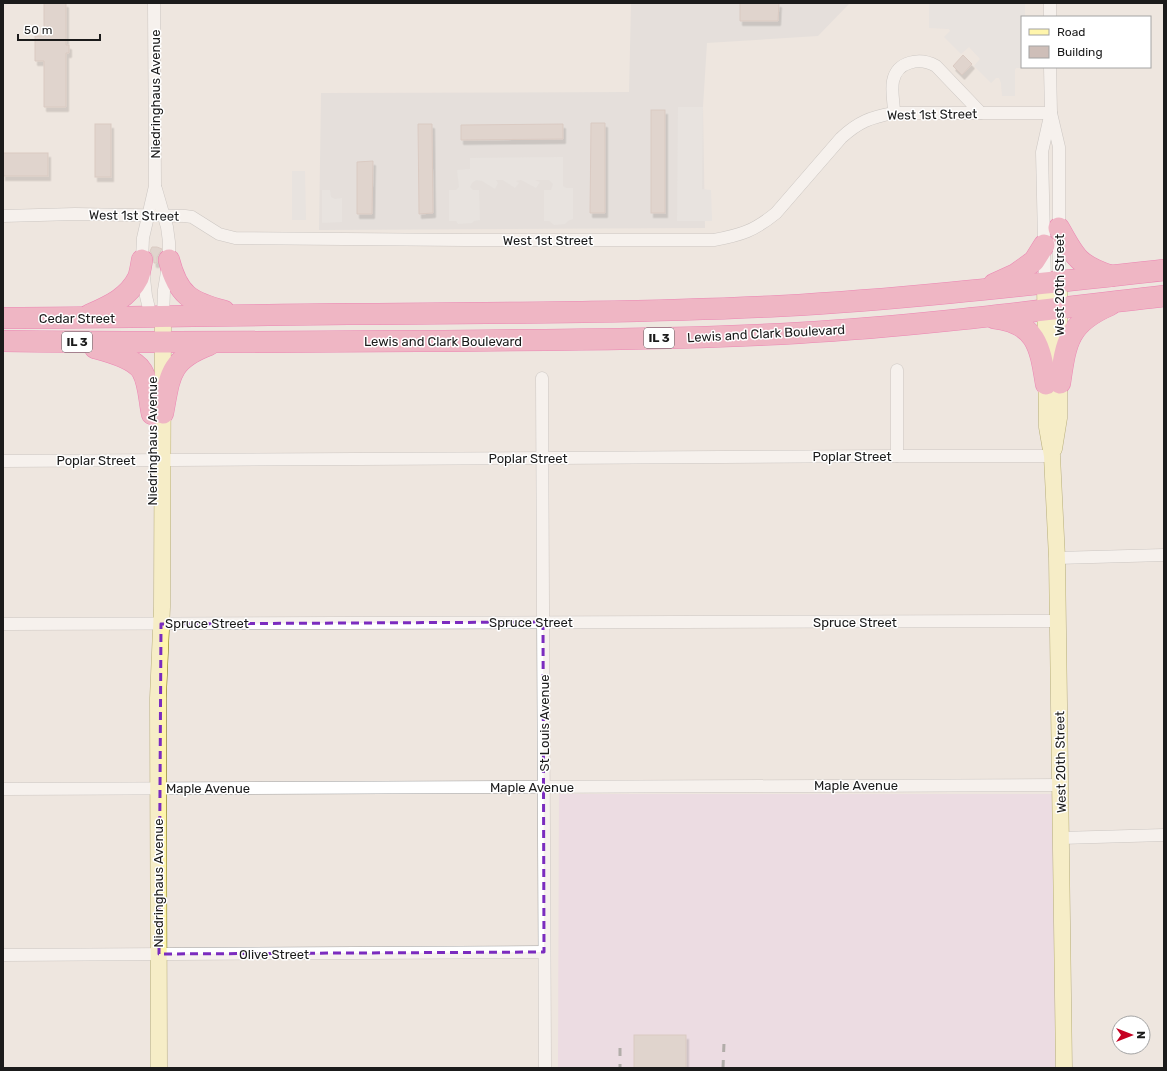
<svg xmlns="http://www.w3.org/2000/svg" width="1167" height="1071" viewBox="0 0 1167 1071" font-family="Rubik,sans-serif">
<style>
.residential{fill:#d9d8d8}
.industrial{fill:#e8d0e7}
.parking{fill:#dfdfdf}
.building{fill:#cebeb8;stroke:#c1a9a0;filter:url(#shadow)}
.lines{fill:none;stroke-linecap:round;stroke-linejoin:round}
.street-casing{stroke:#a2a2a2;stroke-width:13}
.secondary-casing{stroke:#746d00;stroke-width:17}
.highway-casing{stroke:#e6127e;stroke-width:22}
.street{stroke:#fff;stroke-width:12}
.secondary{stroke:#fff5ac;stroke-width:16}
.highway{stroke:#ef7da5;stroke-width:21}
.rail{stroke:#696969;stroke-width:3;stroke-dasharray:8 8;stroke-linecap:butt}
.marked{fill:none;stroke:#7b2cbf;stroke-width:3;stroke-dasharray:8 5;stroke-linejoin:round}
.labels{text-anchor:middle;stroke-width:3;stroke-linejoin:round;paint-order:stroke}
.shield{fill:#fff;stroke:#5f5f5f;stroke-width:1}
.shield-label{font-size:12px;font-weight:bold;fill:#1b1b1b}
.street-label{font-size:13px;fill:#1b1b1b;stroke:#fff}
</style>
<defs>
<filter id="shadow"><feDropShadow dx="2.5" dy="4.5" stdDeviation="0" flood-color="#0004"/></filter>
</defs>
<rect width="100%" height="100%" fill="#eee6df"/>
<path class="residential" d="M 631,3 L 850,3 L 818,36 L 707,43 L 703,107 L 705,228 L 319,230 L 321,93 L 629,92 Z"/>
<path class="industrial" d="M 559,794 L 1052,794 L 1057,1068 L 558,1068 Z"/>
<g class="parking">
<path d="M 929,3 L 1025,3 L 1025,17 L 1022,17 L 1022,67 L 1025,68 L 1016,68 L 1015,70 L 1015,96 L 1002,96 L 1001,83 L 999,78 L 996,78 L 991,83 L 974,66 L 980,59 L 969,47 L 961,54 L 944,37 L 950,31 L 949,29 L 929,28 Z"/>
<path d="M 678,107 L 703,107 L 702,189 L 711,190 L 712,221 L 677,221 Z"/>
<path d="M 563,157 L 563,186 L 566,188 L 573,188 L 573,219 L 568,221 L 565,224 L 554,225 L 549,221 L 544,221 L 544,190 L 551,190 L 553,184 L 549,180 L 535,180 L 540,182 L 536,188 L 521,180 L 516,181 L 519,183 L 515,188 L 503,180 L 496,180 L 498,183 L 495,189 L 482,181 L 476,180 L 472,183 L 470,187 L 473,190 L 479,190 L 480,220 L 474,221 L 472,223 L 458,224 L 456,221 L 449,221 L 449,190 L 456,190 L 459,187 L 457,170 L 470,169 L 470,158 Z"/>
<path d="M 292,171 L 305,171 L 306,220 L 292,220 Z"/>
<path d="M 322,190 L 330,190 L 331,197 L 335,199 L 342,198 L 342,222 L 322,223 Z"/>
</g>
<g class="building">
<path d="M 44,3 L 66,3 L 66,45 L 69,45 L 69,53 L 66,53 L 66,107 L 44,107 L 44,61 L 35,61 L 35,36 L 44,36 Z"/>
<path d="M 740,3 L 779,3 L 778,21 L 740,21 Z"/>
<path d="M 963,55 L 972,64 L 962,75 L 953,66 Z"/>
<rect x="651" y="110" width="14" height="103"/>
<path d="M 591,123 L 605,123 L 605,213 L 590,213 Z"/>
<rect x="95" y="124" width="16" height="53"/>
<path d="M 418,124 L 432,124 L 433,213 L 419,214 Z"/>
<path d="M 563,124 L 563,139 L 461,140 L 461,125 Z"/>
<rect x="3" y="153" width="45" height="23"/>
<path d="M 373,161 L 372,214 L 357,214 L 357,162 Z"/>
<path d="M 152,247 L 157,247 L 162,249 L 157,257 L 157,263 L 154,263 L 153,256 L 150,251 Z"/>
<rect x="634" y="1035" width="52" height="33"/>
</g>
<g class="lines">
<defs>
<g id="street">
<path d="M 1050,17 L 1050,3"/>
<path d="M 1050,67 L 1051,113 L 1059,147 L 1059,282"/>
<path d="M 894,113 C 894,103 891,91 893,81 C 897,61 920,57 936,66 L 981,113"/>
<path d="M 156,189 L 167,227 L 169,242 L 169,260 L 164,290 L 163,317"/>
<path d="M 3,216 L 75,214 L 185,216 L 192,217 L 219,234 L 235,238 L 465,240 L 714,240 C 741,235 754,231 776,213 L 841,138 C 858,122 871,117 894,113 L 1051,113"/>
<path d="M 1045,283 L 1042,152 L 1050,116"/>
<path d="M 151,317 L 146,296 L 142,260 L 143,238 L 155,186 L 154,3"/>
<path d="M 897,370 L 897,456"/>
<path d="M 542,378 L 545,1068"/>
<path d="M 3,461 L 897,456 L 1052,456"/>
<path d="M 1057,558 L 1164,555"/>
<path d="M 3,624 L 1058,621"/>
<path d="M 3,789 L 1061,785"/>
<path d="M 1061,838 L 1164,835"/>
<path d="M 3,955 L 544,952"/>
</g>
<g id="secondary">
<path d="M 1045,283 L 1047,427 L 1052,456 L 1057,558 L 1064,1068"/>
<path d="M 1054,449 L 1059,418 L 1059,282"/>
<path d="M 159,1068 L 158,698 L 162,607 L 163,317"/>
</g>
<g id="highway">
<path d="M 1059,228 C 1075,257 1078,265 1111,276"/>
<path d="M 169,260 C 178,295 190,302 224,311"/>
<path d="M 994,284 L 1016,274 L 1034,261 L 1044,245"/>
<path d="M 89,315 C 109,306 128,298 138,278 C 140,273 141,266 142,260"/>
<path d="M 3,318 C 118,318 233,315 348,314 C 492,313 636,313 780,306 C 908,299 1036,284 1164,270"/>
<path d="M 994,318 C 1037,323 1040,347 1046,384"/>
<path d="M 3,341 C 141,343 280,342 418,341 C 545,340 671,340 798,333 C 920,326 1042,310 1164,296"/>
<path d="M 95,348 C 110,352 134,358 142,371 C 149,383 149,400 152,414"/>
<path d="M 1060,383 C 1066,342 1068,323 1110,305"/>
<path d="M 163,413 C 170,376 169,360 209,345"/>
</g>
</defs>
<use href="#street" class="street-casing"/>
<use href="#secondary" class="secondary-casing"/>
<use href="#highway" class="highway-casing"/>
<use href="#street" class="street"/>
<use href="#secondary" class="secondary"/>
<use href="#highway" class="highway"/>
<g class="rail">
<path d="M 620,1048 L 620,1068"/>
<path d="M 723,1068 L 724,1043"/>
</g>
</g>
<path d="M0 0H1167V1071H0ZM 543,622 L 544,952 L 159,954 L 161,624 Z" fill="#eee6df" fill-opacity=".55" fill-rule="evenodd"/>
<path class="marked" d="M 543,622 L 544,952 L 159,954 L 161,624 Z"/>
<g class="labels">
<g class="shield">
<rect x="644" y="328" width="30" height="20" rx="3"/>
<rect x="62" y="332" width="30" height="20" rx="3"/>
</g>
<g class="shield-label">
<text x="659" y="342">IL 3</text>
<text x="77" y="346">IL 3</text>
</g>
<g class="street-label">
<text transform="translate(155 94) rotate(-90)" y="5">Niedringhaus Avenue</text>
<text transform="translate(932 114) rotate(-1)" y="5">West 1st Street</text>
<text transform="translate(134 215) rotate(1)" y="5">West 1st Street</text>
<text x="548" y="245">West 1st Street</text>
<text transform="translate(1059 285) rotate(-90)" y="5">West 20th Street</text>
<text x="77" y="323">Cedar Street</text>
<text transform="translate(766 333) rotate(-3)" y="5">Lewis and Clark Boulevard</text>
<text x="443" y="346">Lewis and Clark Boulevard</text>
<text transform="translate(152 441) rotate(-90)" y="5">Niedringhaus Avenue</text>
<text x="852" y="461">Poplar Street</text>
<text x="528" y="463">Poplar Street</text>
<text x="96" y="465">Poplar Street</text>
<text x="531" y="627">Spruce Street</text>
<text x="855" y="627">Spruce Street</text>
<text x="207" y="628">Spruce Street</text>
<text transform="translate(544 723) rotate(-90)" y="5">St Louis Avenue</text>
<text transform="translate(1060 762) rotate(-91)" y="5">West 20th Street</text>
<text x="856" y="790">Maple Avenue</text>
<text x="532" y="792">Maple Avenue</text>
<text x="208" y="793">Maple Avenue</text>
<text transform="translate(158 883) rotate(-90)" y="5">Niedringhaus Avenue</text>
<text x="274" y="959">Olive Street</text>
</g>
</g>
<rect width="1167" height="1071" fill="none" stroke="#1b1b1b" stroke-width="8"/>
<rect x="1021" y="16" width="130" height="52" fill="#ffffff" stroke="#a4a4a4"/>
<rect x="1029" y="29" width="20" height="6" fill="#fff5ac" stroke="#a4a4a4"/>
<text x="1057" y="36" font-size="12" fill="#1b1b1b">Road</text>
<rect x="1029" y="46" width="20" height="12" fill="#cebeb8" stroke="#a4a4a4"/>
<text x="1057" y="56" font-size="12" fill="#1b1b1b">Building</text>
<g transform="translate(1131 1035) rotate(90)"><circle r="19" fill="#ffffff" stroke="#a4a4a4"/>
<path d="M0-3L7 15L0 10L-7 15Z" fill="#c60021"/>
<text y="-6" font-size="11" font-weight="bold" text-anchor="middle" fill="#1b1b1b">N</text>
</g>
<path d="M18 34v6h82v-6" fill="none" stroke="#1b1b1b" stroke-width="2"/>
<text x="24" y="34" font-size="12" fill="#1b1b1b" stroke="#ffffff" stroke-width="3" paint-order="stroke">50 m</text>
</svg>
